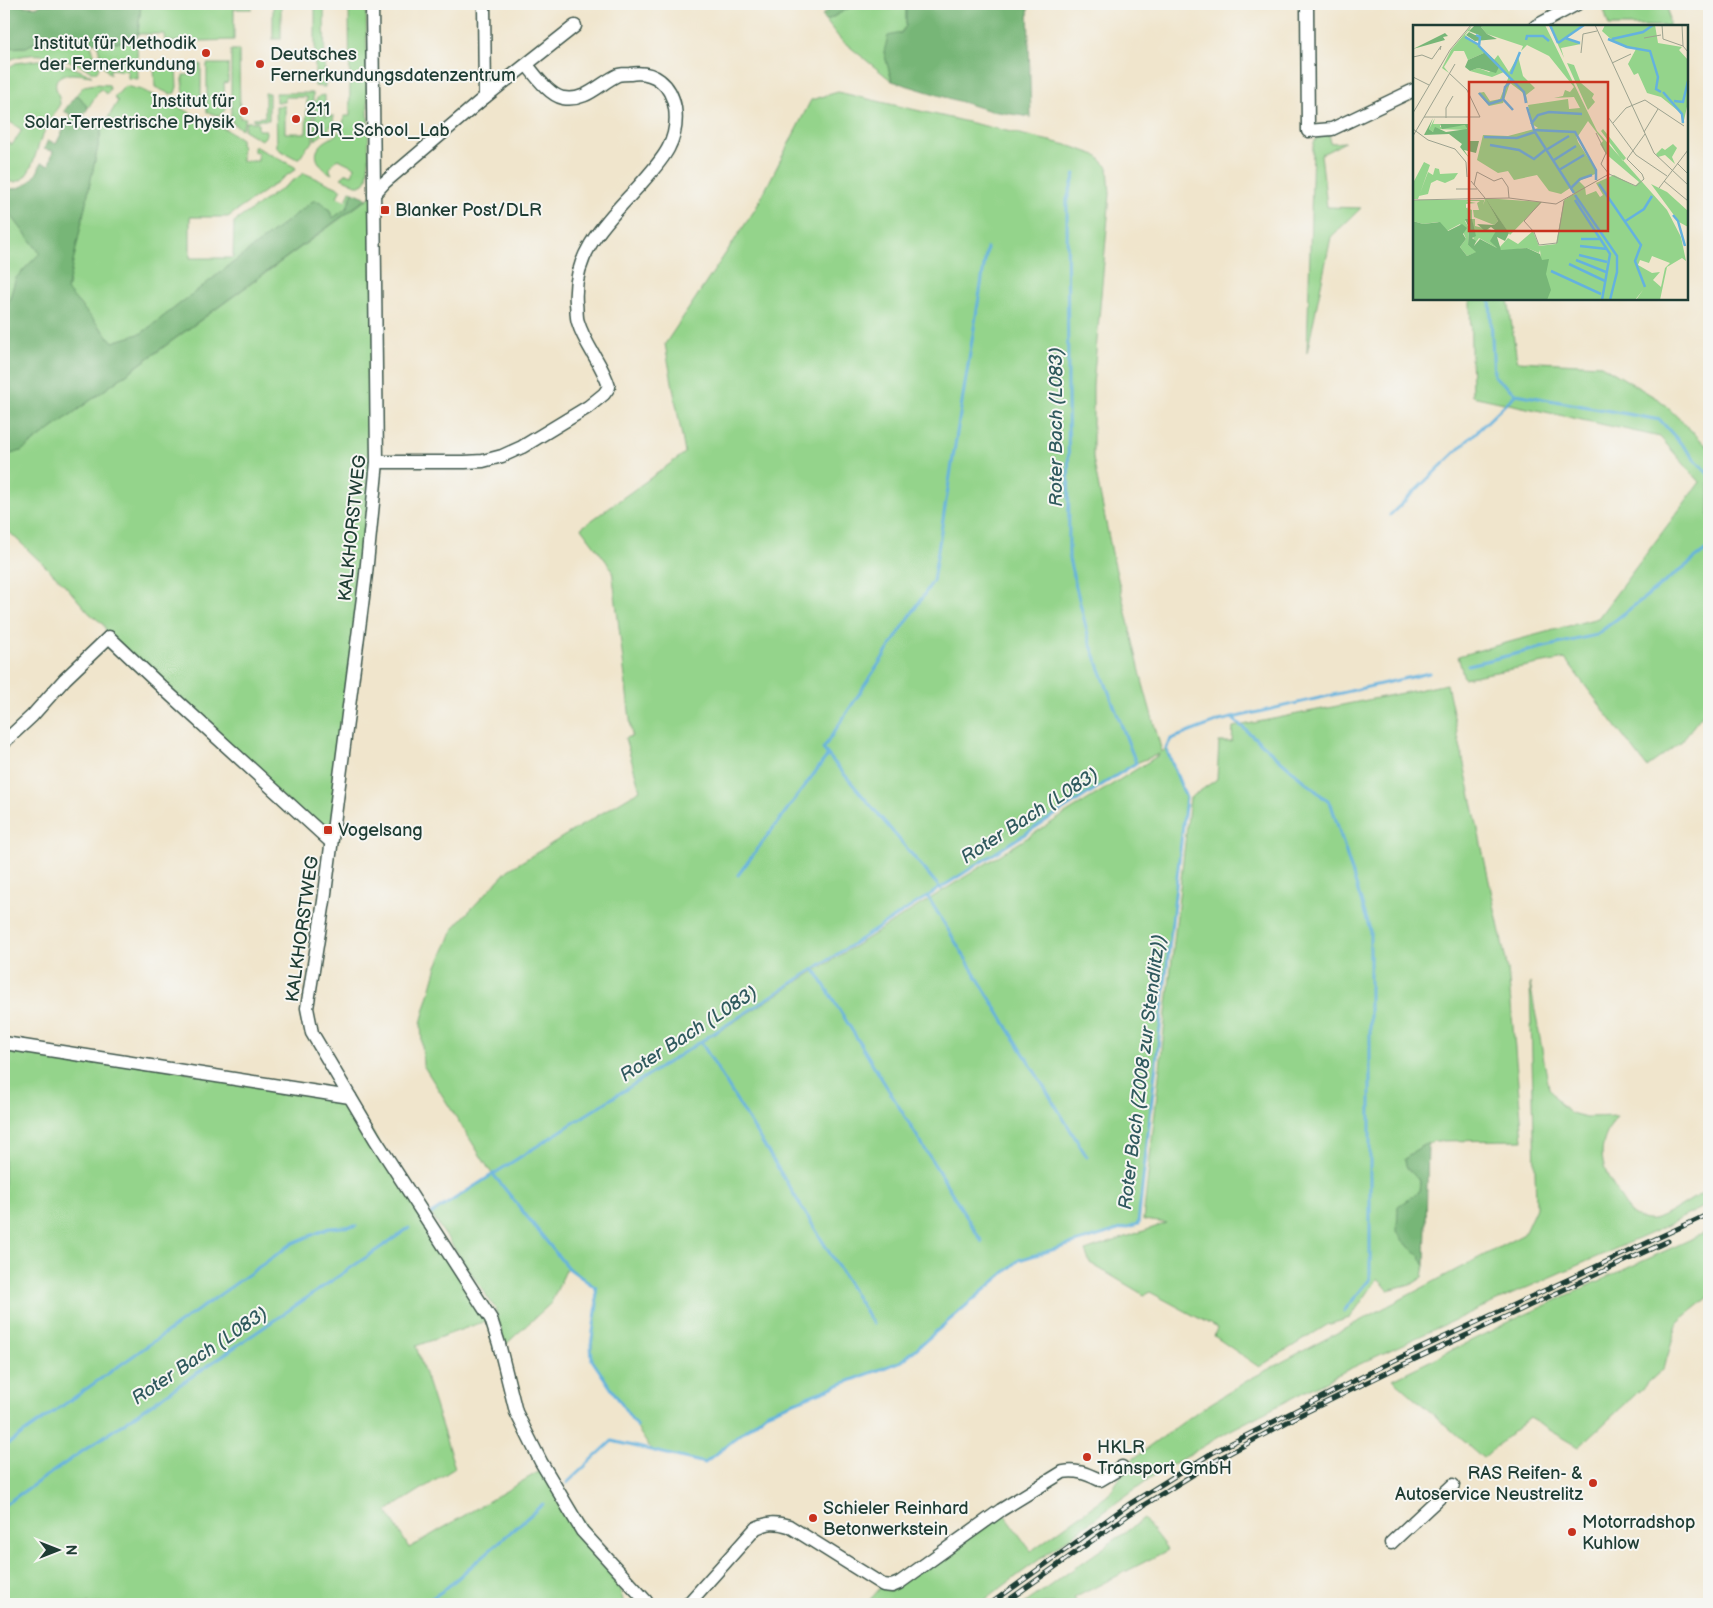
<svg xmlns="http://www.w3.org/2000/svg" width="1713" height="1608" viewBox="0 0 1713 1608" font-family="'Balsamiq Sans',sans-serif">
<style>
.green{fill:#94d48b;stroke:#5a8860;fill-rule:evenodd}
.forest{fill:#77b677;stroke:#4b7a56}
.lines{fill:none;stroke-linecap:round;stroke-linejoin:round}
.stream{stroke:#65b2de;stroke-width:3}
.minor-casing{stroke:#3e564b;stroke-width:15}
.minor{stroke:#fff;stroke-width:12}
.rail-casing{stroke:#1f3d34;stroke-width:5}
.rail{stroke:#f6f6f2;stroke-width:3;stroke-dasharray:9;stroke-linecap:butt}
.poi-dot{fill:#c8321e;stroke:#f6f6f2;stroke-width:2}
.labels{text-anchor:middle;stroke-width:4;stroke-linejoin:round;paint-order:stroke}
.poi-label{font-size:18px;fill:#1f3d34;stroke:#f6f6f2;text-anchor:start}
.street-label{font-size:18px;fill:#1f3d34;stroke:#f6f6f2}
.water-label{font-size:19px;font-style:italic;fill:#305a5e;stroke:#f6f6f2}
.inset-river{fill:none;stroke:#65b2de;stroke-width:2.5}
.inset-road{fill:none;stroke:#9ca28f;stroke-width:1}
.view{fill:#c8321e;fill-opacity:0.15;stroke:#c8321e;stroke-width:2.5}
.inset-edge{fill:none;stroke:#1f3d34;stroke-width:2.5}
</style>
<rect width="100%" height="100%" fill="#f6f6f2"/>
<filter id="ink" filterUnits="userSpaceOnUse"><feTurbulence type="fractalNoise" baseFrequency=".02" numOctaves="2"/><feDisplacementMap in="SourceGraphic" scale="10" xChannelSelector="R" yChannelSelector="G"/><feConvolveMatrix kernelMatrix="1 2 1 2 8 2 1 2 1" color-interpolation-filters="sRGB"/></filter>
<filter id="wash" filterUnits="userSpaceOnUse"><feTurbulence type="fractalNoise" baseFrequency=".0096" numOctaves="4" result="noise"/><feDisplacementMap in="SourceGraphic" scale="20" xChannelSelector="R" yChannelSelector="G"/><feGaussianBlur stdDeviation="1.12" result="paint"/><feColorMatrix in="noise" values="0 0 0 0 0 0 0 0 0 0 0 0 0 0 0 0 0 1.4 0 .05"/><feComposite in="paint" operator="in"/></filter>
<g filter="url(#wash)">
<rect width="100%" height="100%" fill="#f0e5cc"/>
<g class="green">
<path d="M 141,4 L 252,4 L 252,9 L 234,9 L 234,40 L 165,42 L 164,34 L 138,34 Z"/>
<rect x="273" y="4" width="8" height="35"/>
<path d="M 315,4 L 324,4 L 325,87 L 315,86 Z"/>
<path d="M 349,4 L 366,4 L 369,160 L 367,179 L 363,185 L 356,185 L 341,178 L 347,173 L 352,175 L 355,167 L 338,159 C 332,163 327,167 332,174 C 324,171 312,159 318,149 C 325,136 344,139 344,116 L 350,116 Z"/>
<path d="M 856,4 L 906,4 L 906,26 L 884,52 L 892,81 L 840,39 L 826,21 Z"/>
<path d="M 1602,4 L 1668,4 L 1669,26 L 1609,26 Z"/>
<path d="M 57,38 L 69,43 L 90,43 L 99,67 L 97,72 L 93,72 C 68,58 31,46 4,63 L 4,48 L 26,47 L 40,40 Z"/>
<path d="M 137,42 L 138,79 L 128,78 L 128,71 L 110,69 L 110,75 L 103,65 L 97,43 Z"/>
<path d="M 231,50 L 239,50 L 240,118 L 246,118 L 242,129 L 233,124 L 231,119 Z"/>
<path d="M 38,60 L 70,66 L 92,76 C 82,75 52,68 56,88 C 57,94 60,97 60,104 C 53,115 46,127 41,139 C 34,155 30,191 4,180 L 4,140 L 12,145 L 22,130 L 10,122 L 4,115 L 4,70 L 16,63 Z"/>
<path d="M 201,64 L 201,100 L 200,103 L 195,105 C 182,100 183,88 183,75 L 193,75 L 194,65 Z"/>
<path d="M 207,64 L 228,64 L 228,82 L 224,83 L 225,110 L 219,116 L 207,112 Z"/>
<path d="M 176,65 L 177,87 L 175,93 L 170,94 L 155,87 L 154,66 Z"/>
<path d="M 95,84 L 109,85 L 110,89 L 107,94 L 100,89 L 88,108 L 80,97 L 76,95 L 84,86 Z"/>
<path d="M 125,86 L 142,90 L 227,130 L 241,139 L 242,161 L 258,161 L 258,152 L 254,152 L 254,146 L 295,167 L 296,169 L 228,217 L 190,217 L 190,258 L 233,258 L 234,222 L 304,173 L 341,189 L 337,197 L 346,201 L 350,191 L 353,192 L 347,208 L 333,218 L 329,209 L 313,201 L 142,333 L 113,342 L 67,290 L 102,128 L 118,101 L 114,98 Z"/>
<path d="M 838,92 L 1067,145 L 1096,155 L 1108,167 L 1110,194 L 1093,385 L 1093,458 L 1113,558 L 1143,684 L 1162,752 L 1166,748 L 1186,798 L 1138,1224 L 1019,1260 L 902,1361 L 768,1412 L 705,1463 L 652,1451 L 592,1360 C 591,1335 598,1312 596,1288 L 567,1268 L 551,1303 L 505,1345 L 495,1308 L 431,1214 L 492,1174 L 423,1065 L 421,1023 L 437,966 L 455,926 L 508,870 L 640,790 L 625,738 L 632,736 L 612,569 L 581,528 L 685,453 L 665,344 L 756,208 L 811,100 ZM 1159,754 L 1159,755 L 619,1094 L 1136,763 Z"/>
<path d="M 265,93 L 269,93 L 269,120 L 253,120 L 253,118 L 265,117 Z"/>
<path d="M 276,93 L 313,93 L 313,142 L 307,147 L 300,158 L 295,158 L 278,149 L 277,147 L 276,106 L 285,106 L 285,133 L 306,133 L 307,97 L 285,97 L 285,102 L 276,102 Z"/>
<path d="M 325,95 L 325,116 L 334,116 C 333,129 324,133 315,140 L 315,101 L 319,96 Z"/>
<path d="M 246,122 L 258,122 L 258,130 L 266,130 C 266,134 266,138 261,140 L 244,130 Z"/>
<path d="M 1329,134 L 1331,143 L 1345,142 C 1337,146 1330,151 1321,154 L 1327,207 L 1361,208 L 1331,237 L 1307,353 L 1313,147 C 1314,137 1320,136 1329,134 Z"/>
<path d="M 374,194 L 377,462 L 331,842 L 109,637 L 103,624 L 89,613 L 64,584 L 4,527 L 4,456 L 21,451 Z"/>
<path d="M 4,206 L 40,253 L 16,278 L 9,301 L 4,307 Z"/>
<path d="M 1470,299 L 1508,299 L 1517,361 L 1601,365 L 1661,401 L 1709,448 L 1709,706 L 1681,742 L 1647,767 L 1565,659 L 1464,678 L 1458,656 L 1598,618 L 1700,482 L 1660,437 L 1472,396 Z"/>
<path d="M 1447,684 L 1508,970 L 1523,1140 L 1433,1141 L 1414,1151 L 1405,1159 C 1406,1173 1413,1171 1420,1181 L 1419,1192 L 1398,1207 L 1403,1241 L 1420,1255 L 1425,1266 L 1423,1277 L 1414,1283 L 1388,1290 L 1378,1278 L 1350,1318 L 1327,1325 L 1259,1367 L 1214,1336 L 1217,1328 L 1150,1292 L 1144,1295 L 1090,1263 L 1085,1251 L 1167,1223 L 1143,1220 L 1190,798 L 1217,779 L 1219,742 L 1232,742 L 1233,727 Z"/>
<path d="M 1530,983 L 1549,1088 L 1560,1105 L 1571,1113 L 1586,1117 L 1617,1116 C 1587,1158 1608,1176 1631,1214 C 1639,1219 1648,1222 1657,1219 C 1672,1213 1694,1197 1709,1189 L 1709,1204 L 1658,1230 L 1474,1311 L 1345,1371 L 1229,1431 L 1150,1478 L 979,1604 L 866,1604 L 883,1585 L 892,1586 L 1001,1510 L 1031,1551 L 1108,1495 L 1133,1459 L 1197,1412 L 1250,1379 L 1524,1234 L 1536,1208 Z"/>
<path d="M 4,1050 L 78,1055 L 350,1097 L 491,1319 L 416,1346 L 455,1468 L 387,1511 L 409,1548 L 545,1468 L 613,1564 L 624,1604 L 4,1604 Z"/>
<path d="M 1709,1231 L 1709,1297 L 1678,1322 L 1664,1368 L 1579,1447 L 1529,1418 L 1483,1458 L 1393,1379 L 1513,1320 Z"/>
<path d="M 1144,1519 L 1168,1550 L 1074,1598 L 1078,1604 L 1024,1604 Z"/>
</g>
<g class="forest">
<path d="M 4,4 L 37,7 L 43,4 L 141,4 L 137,42 L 69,43 L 57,38 L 40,40 L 26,47 L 4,48 Z"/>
<path d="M 836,4 L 856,4 L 826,21 L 822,15 Z"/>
<path d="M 906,4 L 1028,4 L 1031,117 L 991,111 L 892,81 L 884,52 L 888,36 L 901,33 L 906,26 Z"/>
<path d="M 76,95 L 80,97 L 88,108 L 83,116 L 102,128 L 67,290 L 113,342 L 142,333 L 313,201 C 324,199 329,210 333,218 L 347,208 L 353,192 L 365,197 L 366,199 L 21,451 L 4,456 L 4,307 L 9,301 L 16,278 L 40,253 L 4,206 L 4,189 C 23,190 35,182 41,163 L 49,165 L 53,151 L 44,149 L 48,140 L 56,144 L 71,115 L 64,111 Z"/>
<path d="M 1428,1143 L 1428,1144 L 1425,1266 L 1419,1255 L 1403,1241 L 1397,1231 L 1398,1206 L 1419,1192 L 1420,1181 C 1413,1171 1406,1173 1405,1159 L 1414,1151 Z"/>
</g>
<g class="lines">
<g class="stream">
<path d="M 1490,299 L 1494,376 L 1516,394"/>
<path d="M 1390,515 L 1516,394 L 1660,420 L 1709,475"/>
<path d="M 1468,665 L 1596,635 L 1709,548"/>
<path d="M 1232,718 L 1331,804 L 1370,930 L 1370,1279 L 1344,1311"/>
<path d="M 738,875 L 828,755"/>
<path d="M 941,889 L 823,749 L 933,581 L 987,248"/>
<path d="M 928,897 L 1087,1157"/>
<path d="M 815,970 L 982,1242"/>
<path d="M 701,1042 L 873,1324"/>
<path d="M 493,1174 L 567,1267 L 596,1288 L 597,1305 L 591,1345 L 592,1360 L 637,1427"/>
<path d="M 431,1214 L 1136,763 L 1090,643 L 1069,559 L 1067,200 L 1075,174"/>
<path d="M 4,1447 L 293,1243 L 329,1228 L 356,1226"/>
<path d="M 567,1483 L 612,1441 L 705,1463 L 768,1412 L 902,1361 L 1019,1260 L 1138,1224 L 1186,798 L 1166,748 L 1171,739 L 1219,721 L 1429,673"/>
<path d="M 4,1505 L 409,1228"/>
<path d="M 423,1604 L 444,1590 L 543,1504"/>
</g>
</g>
</g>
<g filter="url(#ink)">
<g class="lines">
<defs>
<g id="minor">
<path d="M 372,4 L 377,462 L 366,574 L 324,901 L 307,1008 L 312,1033 L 375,1139 L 491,1319 L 499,1344 L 516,1412 L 541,1462 L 582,1531 L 646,1601 L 647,1604"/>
<path d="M 484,4 L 485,97"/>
<path d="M 1307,4 L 1308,131 L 1332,129 L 1414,90"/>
<path d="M 1536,26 L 1577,4"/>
<path d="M 374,194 L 385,182 L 485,97 L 575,26"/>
<path d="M 377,462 L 465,462 L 483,461 L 502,456 L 522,447 L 588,407 L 604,394 L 609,387 C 603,364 585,346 578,322 C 576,317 577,309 576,303 C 572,253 607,221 638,187 C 660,162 680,143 675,108 C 671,84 654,70 630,74 C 626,74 622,74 618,75 C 600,83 586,102 563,98 C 549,95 536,76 527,65"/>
<path d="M 4,742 L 32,716 L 65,679 L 109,637 L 165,690 L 331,842"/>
<path d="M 4,1043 L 350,1097"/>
<path d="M 1391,1543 L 1453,1485"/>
<path d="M 688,1604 L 756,1528 C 769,1522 776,1522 789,1526 L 883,1585 L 892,1586 L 899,1583 L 1001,1510 L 1063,1472 C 1077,1469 1087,1474 1100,1480 L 1122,1467"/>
</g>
</defs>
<use href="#minor" class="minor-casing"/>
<use href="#minor" class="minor"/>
<defs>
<g id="rail">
<path d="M 990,1604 L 1128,1505 L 1212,1453 L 1393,1361 L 1709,1214"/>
<path d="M 1003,1604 L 1131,1513 L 1215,1461 L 1302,1414 L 1396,1368 L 1668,1241"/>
</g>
</defs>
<use href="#rail" class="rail-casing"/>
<use href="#rail" class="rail"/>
</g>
</g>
<g class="poi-dot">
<circle cx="206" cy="53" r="5"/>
<circle cx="260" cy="64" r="5"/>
<circle cx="244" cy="111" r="5"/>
<circle cx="296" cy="119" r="5"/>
<rect x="380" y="205" width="10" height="10" rx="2.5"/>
<rect x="323" y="825" width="10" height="10" rx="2.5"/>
<circle cx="1087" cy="1457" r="5"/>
<circle cx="1593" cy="1483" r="5"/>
<circle cx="813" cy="1518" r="5"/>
<circle cx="1572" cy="1532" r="5"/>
</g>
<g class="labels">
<g class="poi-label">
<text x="196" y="49" text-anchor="end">Institut für Methodik<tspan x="196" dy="21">der Fernerkundung</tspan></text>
<text x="270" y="60">Deutsches<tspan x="270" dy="21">Fernerkundungsdatenzentrum</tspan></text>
<text x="234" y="107" text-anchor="end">Institut für<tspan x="234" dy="21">Solar-Terrestrische Physik</tspan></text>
<text x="306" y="115">211<tspan x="306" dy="21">DLR_School_Lab</tspan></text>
<text x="395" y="216">Blanker Post/DLR</text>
<text x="338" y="836">Vogelsang</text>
<text x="1097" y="1453">HKLR<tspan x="1097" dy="21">Transport GmbH</tspan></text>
<text x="1583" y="1479" text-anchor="end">RAS Reifen- &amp;<tspan x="1583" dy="21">Autoservice Neustrelitz</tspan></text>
<text x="823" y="1514">Schieler Reinhard<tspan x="823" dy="21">Betonwerkstein</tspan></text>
<text x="1582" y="1528">Motorradshop<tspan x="1582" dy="21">Kuhlow</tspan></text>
</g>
<g class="street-label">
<text transform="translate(352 528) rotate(-84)" y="6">KALKHORSTWEG</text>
<text transform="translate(302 929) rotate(-82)" y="6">KALKHORSTWEG</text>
</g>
<g class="water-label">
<text transform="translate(1055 427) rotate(-90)" y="7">Roter Bach (L083)</text>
<text transform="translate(1029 815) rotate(-33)" y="7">Roter Bach (L083)</text>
<text transform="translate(688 1033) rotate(-33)" y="7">Roter Bach (L083)</text>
<text transform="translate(1141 1072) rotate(-83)" y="7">Roter Bach (Z008 zur Stendlitz))</text>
<text transform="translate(199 1355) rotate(-34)" y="7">Roter Bach (L083)</text>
</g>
</g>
<g transform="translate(1413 25)">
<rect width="275" height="275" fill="#f0e5cc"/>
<path d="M 59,0 L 56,6 L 67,10 L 55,6 L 52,10 L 73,27 L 55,35 L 51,26 L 41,26 L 31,42 L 36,48 L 29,43 L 38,25 ZM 71,0 L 132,0 L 184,106 L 254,185 L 268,212 L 273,236 L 269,233 L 254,242 L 247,275 L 223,275 L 230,265 L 222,275 L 41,275 L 128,233 L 127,225 L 126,228 L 114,223 L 89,226 L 86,223 L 95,213 L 105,219 L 120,206 L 126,221 L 143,219 L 151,175 L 161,169 L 157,163 L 148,169 L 136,166 L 124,150 L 101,155 L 95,146 L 85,148 L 64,135 L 70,110 L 95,111 L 125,103 L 119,99 L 115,80 L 155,74 L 156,84 L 167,83 L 161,72 L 141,73 L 150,71 L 152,65 L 157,67 L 161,62 L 136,31 L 114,20 L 108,26 L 110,21 L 74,9 L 68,2 ZM 175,96 L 190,116 L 187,119 L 193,129 L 226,157 L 222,161 L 201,150 L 183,158 L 190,170 L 187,172 L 183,166 L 173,170 L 172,162 L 166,156 L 182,149 L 183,145 L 165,117 L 162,107 L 165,111 ZM 239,231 L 257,238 L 252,243 L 248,262 L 240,255 L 247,247 L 239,248 L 225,240 L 227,235 L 236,238 ZM 136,0 L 170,0 L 152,13 L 168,19 L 148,23 L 151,33 ZM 192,0 L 242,0 L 245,18 L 269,22 L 266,25 L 275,35 L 275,77 L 270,100 L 269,89 L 248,72 L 234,68 L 225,48 L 221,50 L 215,39 L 223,24 L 214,23 L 200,16 L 189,6 ZM 85,30 L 96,47 L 105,31 L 110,51 L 122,63 L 113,70 L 115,79 L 109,67 L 97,58 L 90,78 L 76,81 L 65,68 L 71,67 L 77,76 L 87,74 L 96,51 L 91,47 L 79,52 L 57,46 L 65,43 L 76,47 L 87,40 L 81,35 ZM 154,38 L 161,40 L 168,58 L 181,69 L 179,73 L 182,77 L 175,85 ZM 22,93 L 20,99 L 27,99 L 27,102 L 53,100 L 54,105 L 24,104 L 20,107 L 16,104 ZM 190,104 L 213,133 L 210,136 L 188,106 ZM 260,119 L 264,123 L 259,132 L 262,139 L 252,130 L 245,132 L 243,129 L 249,123 L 252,125 ZM 11,137 L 17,140 L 5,174 L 0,174 L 0,158 ZM 22,143 L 26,144 L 27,149 L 45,148 L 41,154 L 32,158 L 24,155 L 18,158 L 15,169 L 6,171 L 15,147 L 20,150 ZM 238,159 L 254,167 L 275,186 L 275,202 L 266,197 ZM 72,173 L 129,177 L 97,210 L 75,177 L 85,196 L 81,200 L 61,192 L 60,185 L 66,185 L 64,178 L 67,176 L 53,176 L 63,178 L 53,179 L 53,183 L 59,181 L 54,183 L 59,185 L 59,194 L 52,196 L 56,203 L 55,220 L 64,227 L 54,231 L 47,222 L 53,214 L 47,199 L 34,206 L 25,197 L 10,199 L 0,196 L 0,175 L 72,175 L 70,180 ZM 59,194 L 62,194 L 62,201 L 83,206 L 79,217 L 84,223 L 66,213 L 61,220 Z" fill="#94d48b" fill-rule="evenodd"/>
<path d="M 62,0 L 71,0 L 68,2 L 74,9 L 84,14 L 62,16 L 53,10 L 56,7 L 62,10 L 66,10 L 56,6 ZM 32,8 L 35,11 L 30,12 L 32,15 L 0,24 ZM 73,27 L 87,40 L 83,48 L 65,43 L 57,46 L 52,42 L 55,35 ZM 20,93 L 16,104 L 20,107 L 22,102 L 33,107 L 54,104 L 52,100 L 29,104 L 27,99 L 55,99 L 56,116 L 66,116 L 63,128 L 51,125 L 57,134 L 47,122 L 49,119 L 36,109 L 11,110 ZM 73,174 L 96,208 L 92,216 L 84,212 L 88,225 L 114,223 L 127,229 L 129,235 L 136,234 L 133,249 L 138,265 L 134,275 L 0,275 L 0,196 L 10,199 L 27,197 L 35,206 L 49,199 L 54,203 L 50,209 L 53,214 L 47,222 L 54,231 L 63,227 L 55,220 L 56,203 L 52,194 L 59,194 L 63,211 L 59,213 L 63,216 L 61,221 L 67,214 L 84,223 L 77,216 L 83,206 L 78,202 L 72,206 L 64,199 L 81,200 L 85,196 Z" fill="#77b677"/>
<path class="inset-river" d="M 137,0 L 145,18M 63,10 L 67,12 L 66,21 L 111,67 L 113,78M 52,12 L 66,20M 152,13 L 167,18M 195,14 L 214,22 L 237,26 L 245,52 L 243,64 L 248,67M 199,14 L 230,7 L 240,0M 113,15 L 114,11 L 130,11 L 136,16M 145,18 L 171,0M 98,49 L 107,27M 100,54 L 92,62 L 90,74 L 100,85M 250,67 L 269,89 L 270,98M 66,68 L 76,79 L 89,75M 261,76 L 270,77 L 275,56M 114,82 L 121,105 L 162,107 L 183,145 L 183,155M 118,99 L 125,90 L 136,87 L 169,89M 71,112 L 104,113 L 122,107 L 161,168M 77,120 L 106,125 L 121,134 L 132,125M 133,125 L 156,111M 141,135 L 163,121M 146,145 L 171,130M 186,159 L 228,220 L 222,236 L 232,262M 158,163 L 167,154 L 179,150M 162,170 L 204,231 L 204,247 L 197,275M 162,175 L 197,229 L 189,275M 260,190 L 265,196 L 272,221M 211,197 L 231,184 L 239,171M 168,214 L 187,214M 167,221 L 194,224M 166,230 L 194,237M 163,235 L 193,247M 156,239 L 192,256M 138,246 L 188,269"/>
<path class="inset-road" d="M 182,0 L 241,128 L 275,160M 249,0 L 250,14 L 270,21 L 275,27M 269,0 L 270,21M 231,13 L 248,10M 168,28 L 170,9 L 184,6M 0,32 L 9,30 L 19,34 L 28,21 L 27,25M 199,38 L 218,29M 0,52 L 16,60M 0,88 L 37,25 L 58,0M 11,92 L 67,92 L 54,65 L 36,48M 195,92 L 223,130 L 254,151M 33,93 L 33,83 L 40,71M 200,98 L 213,83 L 232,75 L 271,101M 0,104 L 15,115 L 42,124 L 53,137 L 54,152M 231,107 L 245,84M 183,108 L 193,128 L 188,139 L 196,149M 0,111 L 42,39M 264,138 L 275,149M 196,149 L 223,161 L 231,154 L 229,149M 229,149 L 214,134 L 232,109M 58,156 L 72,173M 251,156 L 275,176M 61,160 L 64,147 L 81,156 L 89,153 L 95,162 L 96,173M 246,163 L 275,125M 43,164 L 64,164M 0,175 L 96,173 L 143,179 L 196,149M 128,177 L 111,196 L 121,207 L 126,220 L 144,218 L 151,176"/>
<path class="view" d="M 56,57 L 195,57 L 195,206 L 56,206 Z"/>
<rect width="275" height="275" class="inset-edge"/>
</g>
<rect width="1713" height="1608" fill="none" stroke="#f6f6f2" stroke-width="20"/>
<g transform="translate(58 1550) rotate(90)" stroke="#f6f6f2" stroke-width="4" paint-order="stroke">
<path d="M0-4L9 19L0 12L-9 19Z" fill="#1f3d34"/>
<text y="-8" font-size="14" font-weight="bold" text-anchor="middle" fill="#1f3d34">N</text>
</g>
</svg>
